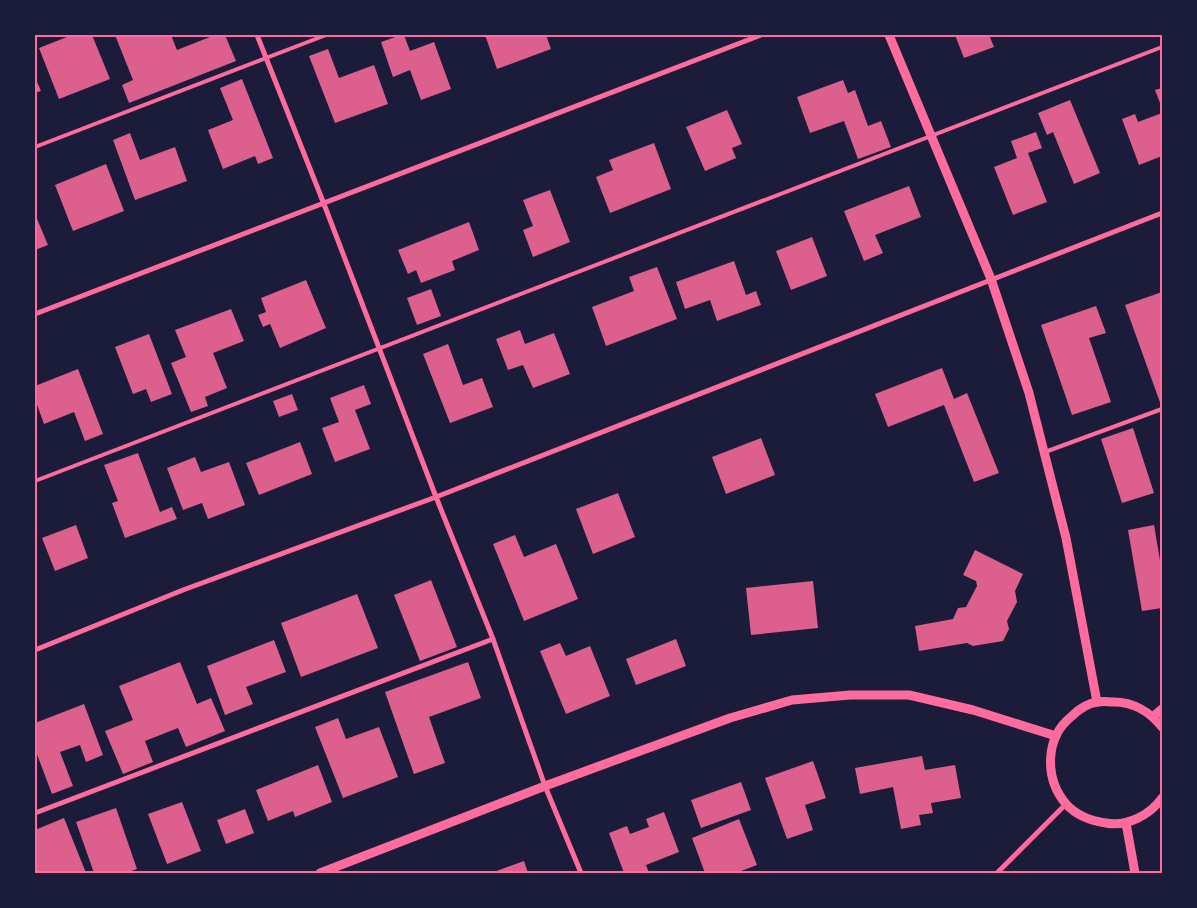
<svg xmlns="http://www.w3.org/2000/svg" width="1197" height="908" viewBox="0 0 1197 908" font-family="'DM Sans',sans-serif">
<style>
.building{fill:#dd5f8e}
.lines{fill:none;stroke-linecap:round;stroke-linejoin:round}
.service{stroke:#ff6b9d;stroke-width:4}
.minor{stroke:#ff6b9d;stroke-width:5}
.tertiary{stroke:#ff6b9d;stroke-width:9}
.neatline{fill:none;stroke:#ff6b9d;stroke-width:2}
</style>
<rect width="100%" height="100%" fill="#1b1b3a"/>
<g class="building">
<path d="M 72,35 L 92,35 L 110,79 L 59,99 L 39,48 Z"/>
<path d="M 115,35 L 171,35 L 177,50 L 215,35 L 225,35 L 236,61 L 129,103 L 122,85 L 133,80 Z"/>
<path d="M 401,35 L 404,35 L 410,51 L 434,42 L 451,89 L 421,100 L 410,70 L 393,77 L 381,42 Z"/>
<path d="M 485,35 L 546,35 L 551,49 L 497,69 Z"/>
<path d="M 955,35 L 989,35 L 994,47 L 964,58 Z"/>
<path d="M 328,49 L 339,78 L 374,65 L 388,104 L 335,123 L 309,56 Z"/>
<path d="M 35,77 L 41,91 L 35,93 Z"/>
<path d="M 242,79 L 273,158 L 258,164 L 255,156 L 223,169 L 208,130 L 233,120 L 220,88 Z"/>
<path d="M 843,80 L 848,93 L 855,90 L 868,126 L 881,121 L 891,147 L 858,159 L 844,121 L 810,133 L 797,97 Z"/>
<path d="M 1162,88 L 1162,108 L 1155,90 Z"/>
<path d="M 1070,100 L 1100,173 L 1074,184 L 1053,132 L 1047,135 L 1038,113 Z"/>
<path d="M 727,110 L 742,144 L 732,148 L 736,158 L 705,171 L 686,127 Z"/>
<path d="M 1162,113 L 1162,156 L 1139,165 L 1122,119 L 1135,114 L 1138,122 Z"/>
<path d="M 1036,132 L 1042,148 L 1028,153 L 1047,202 L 1013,215 L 994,167 L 1017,158 L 1011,141 Z"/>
<path d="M 130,133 L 140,160 L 175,147 L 187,181 L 135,200 L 113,140 Z"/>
<path d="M 654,143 L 671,189 L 610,213 L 596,177 L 613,170 L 609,160 Z"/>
<path d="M 106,164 L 124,211 L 73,231 L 55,185 Z"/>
<path d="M 909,186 L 921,217 L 875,235 L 883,253 L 864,261 L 844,211 Z"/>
<path d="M 550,190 L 570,242 L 533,257 L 523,230 L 533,226 L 523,200 Z"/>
<path d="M 35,214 L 48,245 L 35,250 Z"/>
<path d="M 469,222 L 479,250 L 452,261 L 455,270 L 421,283 L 416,270 L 408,274 L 398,250 Z"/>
<path d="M 812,237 L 827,276 L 791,290 L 776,251 Z"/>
<path d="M 734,261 L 746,295 L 756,291 L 761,305 L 717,321 L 710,300 L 685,309 L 676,282 Z"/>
<path d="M 657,267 L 677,319 L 606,346 L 592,307 L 634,291 L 629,277 Z"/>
<path d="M 306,280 L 326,328 L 280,348 L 270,324 L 263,327 L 258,315 L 266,312 L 261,298 Z"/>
<path d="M 431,289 L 441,316 L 417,325 L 407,298 Z"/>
<path d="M 1162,292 L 1162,408 L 1125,305 Z"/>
<path d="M 1096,306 L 1106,333 L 1089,338 L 1111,402 L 1072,415 L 1041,325 Z"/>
<path d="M 231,309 L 244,341 L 213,353 L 227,388 L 205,397 L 208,406 L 191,412 L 171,363 L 186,357 L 175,330 Z"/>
<path d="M 520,330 L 525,344 L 554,333 L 570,374 L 533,388 L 523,365 L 508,370 L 496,339 Z"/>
<path d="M 149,334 L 172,394 L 151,402 L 146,389 L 133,394 L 115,347 Z"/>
<path d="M 448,344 L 463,385 L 482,378 L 493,407 L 450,423 L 423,354 Z"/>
<path d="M 942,368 L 954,399 L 967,393 L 999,473 L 974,482 L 944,405 L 888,427 L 875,394 Z"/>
<path d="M 78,369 L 103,434 L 85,441 L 74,412 L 44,424 L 35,399 L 35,386 Z"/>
<path d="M 364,385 L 371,404 L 355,410 L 370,449 L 335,462 L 322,428 L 339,422 L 330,398 Z"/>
<path d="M 292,394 L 298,410 L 279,417 L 273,401 Z"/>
<path d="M 1133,428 L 1154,493 L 1122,503 L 1101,439 Z"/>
<path d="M 761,438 L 775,475 L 726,494 L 712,457 Z"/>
<path d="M 300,442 L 312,474 L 259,495 L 246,463 Z"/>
<path d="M 138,453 L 160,512 L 172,507 L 177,519 L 125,538 L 112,503 L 118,501 L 104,465 Z"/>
<path d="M 195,457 L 201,472 L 229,462 L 245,505 L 208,519 L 202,503 L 183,510 L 167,468 Z"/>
<path d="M 618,493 L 635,537 L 593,554 L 576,509 Z"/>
<path d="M 76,525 L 88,558 L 55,571 L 42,538 Z"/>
<path d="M 1154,525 L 1162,572 L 1162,608 L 1142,611 L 1128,530 Z"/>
<path d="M 515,535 L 524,557 L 556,544 L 578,599 L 524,621 L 493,544 Z"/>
<path d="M 975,550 L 1023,574 L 1015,591 L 1017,602 L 1007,621 L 1009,629 L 1003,641 L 973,646 L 967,643 L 919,651 L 915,626 L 953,619 L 958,608 L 966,607 L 977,586 L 976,581 L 963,575 Z"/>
<path d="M 431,580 L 457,647 L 420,661 L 394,595 Z"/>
<path d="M 813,581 L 818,628 L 751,635 L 746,588 Z"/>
<path d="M 357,594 L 378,648 L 301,677 L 281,623 Z"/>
<path d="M 676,639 L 686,666 L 636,685 L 626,659 Z"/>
<path d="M 274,640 L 286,672 L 246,687 L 253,704 L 225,715 L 207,666 Z"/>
<path d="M 560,643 L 566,656 L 590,646 L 610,696 L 566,714 L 540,651 Z"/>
<path d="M 180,662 L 197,704 L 211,698 L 225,731 L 186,747 L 178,728 L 145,741 L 153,762 L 123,774 L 105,731 L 133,720 L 119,686 Z"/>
<path d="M 468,662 L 481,698 L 429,717 L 445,763 L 414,774 L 385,692 Z"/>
<path d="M 84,704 L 103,755 L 86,762 L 80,745 L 60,752 L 73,786 L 52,794 L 35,749 L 35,723 Z"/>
<path d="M 338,718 L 346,739 L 379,727 L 398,777 L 343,798 L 315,727 Z"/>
<path d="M 922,756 L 925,770 L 955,765 L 961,798 L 931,803 L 933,813 L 919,815 L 921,825 L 901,829 L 893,787 L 860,794 L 855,768 Z"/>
<path d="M 813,761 L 826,798 L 805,805 L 813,830 L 787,839 L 765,778 Z"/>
<path d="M 318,765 L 332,802 L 295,817 L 293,811 L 268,821 L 256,790 Z"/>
<path d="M 741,782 L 751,810 L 701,828 L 691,800 Z"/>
<path d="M 182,802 L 201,851 L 167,864 L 148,814 Z"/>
<path d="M 116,808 L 137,869 L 126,873 L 94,873 L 76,822 Z"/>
<path d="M 245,809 L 254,833 L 226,844 L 217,820 Z"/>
<path d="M 664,812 L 679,852 L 646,865 L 649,873 L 624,873 L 609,833 L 627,826 L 630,834 L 649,827 L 646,819 Z"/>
<path d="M 64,818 L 86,873 L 35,873 L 35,830 Z"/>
<path d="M 739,819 L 757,865 L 736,873 L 705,873 L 692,838 Z"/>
<path d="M 524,861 L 528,873 L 491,873 Z"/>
</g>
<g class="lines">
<g class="service">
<path d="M 35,147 L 326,35"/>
<path d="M 1045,452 L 1162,409"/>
<path d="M 35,481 L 1162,47"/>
</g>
<g class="minor">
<path d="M 257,35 L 324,204 L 436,497 L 493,639 L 545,786 L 581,873"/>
<path d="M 35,314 L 761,35"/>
<path d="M 35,650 L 183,590 L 436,497 L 1162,213"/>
<path d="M 35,813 L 493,639"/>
<path d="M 997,873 L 1066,804"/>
</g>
<g class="tertiary">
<path d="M 889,35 L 991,279 L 1029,393 L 1066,538 L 1097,702"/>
<path d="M 1154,716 L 1162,709"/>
<path d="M 1162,727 C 1150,712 1133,702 1114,702 C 1109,702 1103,701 1098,702 C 1089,703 1079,709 1072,716 C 1045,737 1044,778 1066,804 C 1076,815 1091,821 1106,823 C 1127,827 1150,815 1162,798"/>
<path d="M 1126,823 L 1135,873"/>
<path d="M 320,873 L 545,786 L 730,718 L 792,700 L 850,695 L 909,695 L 973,710 L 1056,736"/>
</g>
</g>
<rect width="1197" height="908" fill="none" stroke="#1b1b3a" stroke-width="72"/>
<rect x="36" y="36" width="1125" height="836" class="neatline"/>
</svg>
